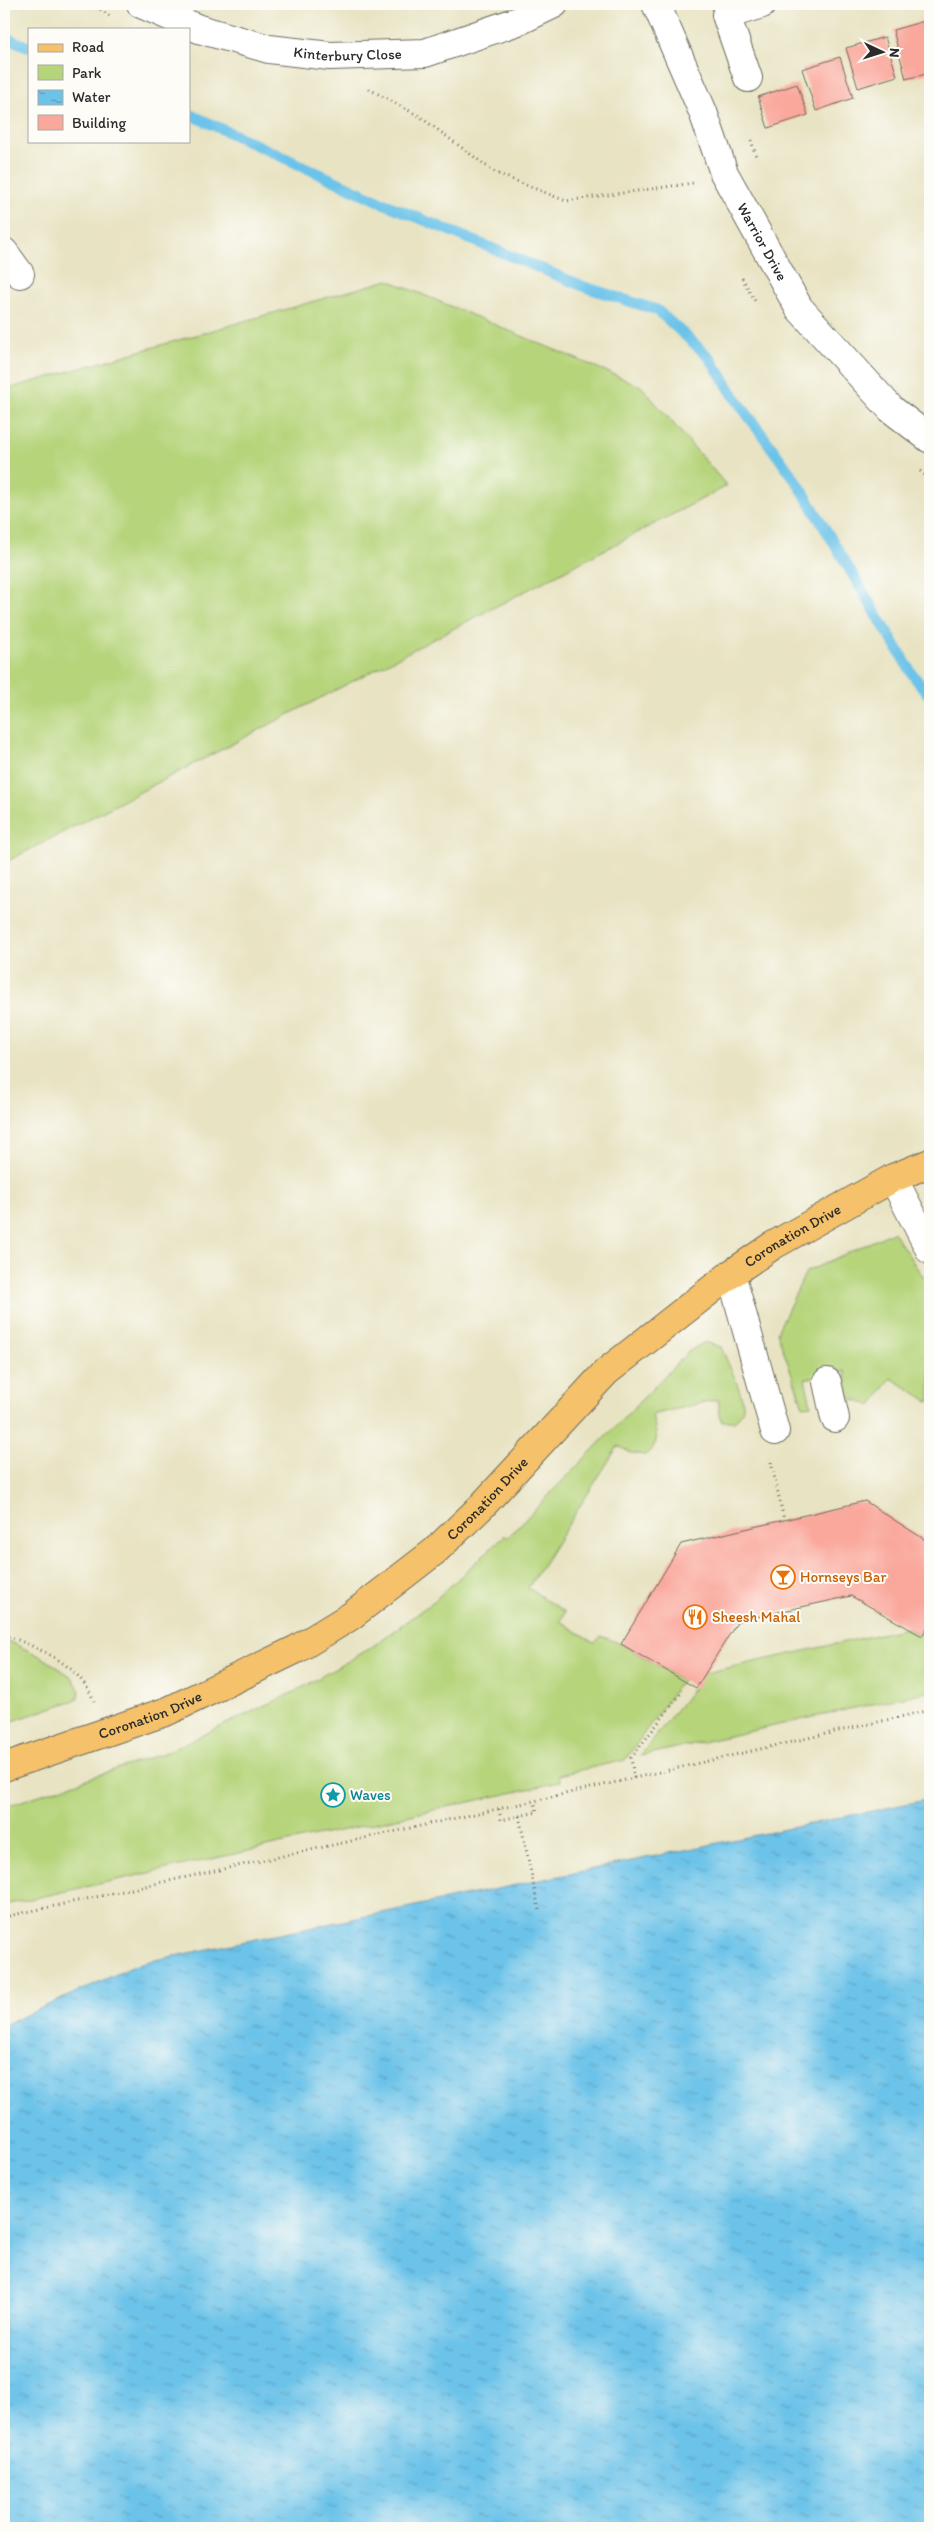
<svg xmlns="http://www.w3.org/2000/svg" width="934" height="2532" viewBox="0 0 934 2532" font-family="Itim,sans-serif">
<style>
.green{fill:#b6d47a;stroke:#708052}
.water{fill:url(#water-ripples);stroke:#4c778a}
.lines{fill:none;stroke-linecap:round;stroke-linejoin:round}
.stream{stroke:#6cc3e9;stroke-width:11}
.building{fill:#faa89c}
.minor-casing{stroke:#6d6b60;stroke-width:30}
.major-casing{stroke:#6d6b60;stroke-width:30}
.path{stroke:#6d6b60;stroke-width:3;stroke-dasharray:1 4;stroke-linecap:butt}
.minor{stroke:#fff;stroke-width:28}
.major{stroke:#f5c16b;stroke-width:28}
.labels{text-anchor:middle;stroke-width:4;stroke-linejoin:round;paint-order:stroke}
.street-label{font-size:15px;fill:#2b2b2b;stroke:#fdfcf7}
.food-label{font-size:15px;fill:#c56008;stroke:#fdfcf7;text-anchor:start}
.culture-label{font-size:15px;fill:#0d838f;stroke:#fdfcf7;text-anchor:start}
</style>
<defs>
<pattern id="water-ripples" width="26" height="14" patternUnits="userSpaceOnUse" patternTransform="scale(1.25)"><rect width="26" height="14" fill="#6cc3e9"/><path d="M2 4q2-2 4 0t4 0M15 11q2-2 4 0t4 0" fill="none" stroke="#599fbd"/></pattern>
</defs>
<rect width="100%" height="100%" fill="#fdfcf7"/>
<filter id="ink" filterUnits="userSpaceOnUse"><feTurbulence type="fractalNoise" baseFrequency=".02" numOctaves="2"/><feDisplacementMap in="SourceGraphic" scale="10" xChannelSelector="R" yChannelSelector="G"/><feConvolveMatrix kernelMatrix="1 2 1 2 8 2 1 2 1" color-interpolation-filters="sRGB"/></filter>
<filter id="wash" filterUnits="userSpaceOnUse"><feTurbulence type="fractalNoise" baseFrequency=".0096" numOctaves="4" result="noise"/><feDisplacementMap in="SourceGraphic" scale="20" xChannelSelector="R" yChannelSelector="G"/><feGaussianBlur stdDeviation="1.12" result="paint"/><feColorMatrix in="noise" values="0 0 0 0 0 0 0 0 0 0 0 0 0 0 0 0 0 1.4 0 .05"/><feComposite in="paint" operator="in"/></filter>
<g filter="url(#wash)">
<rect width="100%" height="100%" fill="#e8e3c2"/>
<path class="green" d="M388,280L641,386L727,486L4,863V390Z
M893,1232L930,1287V1402L891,1378L872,1406L850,1398L845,1371L805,1379L811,1405L803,1406L777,1332L806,1272Z
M705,1342L721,1347C726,1359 745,1397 743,1408C742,1414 738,1418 734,1421H721L718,1399L652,1415C656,1434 662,1442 645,1455L631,1453L618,1446L528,1588L565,1612L560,1621L595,1643L601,1636L621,1644L682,1680L625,1760L559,1775L560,1782L4,1905V1807L167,1752L298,1690L369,1649L434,1601L505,1535L507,1538L688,1352Z
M907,1628L921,1636L923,1634L930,1638V1691L640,1756L705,1673Z
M4,1639L42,1657L72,1677L80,1691L78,1699L4,1724Z"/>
<path class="water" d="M930,1799V2528H4V2025L141,1963Z"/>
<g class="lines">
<path class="stream" d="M4,37L29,47
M189,114L383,203L585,287L657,310L710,358L736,399L799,485L913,675L930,697"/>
</g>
<g id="blocks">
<path class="building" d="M928,20L930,73L906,79L893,30Z
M885,37L897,76L858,88L846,48Z
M840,57L853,98L816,111L802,69Z
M797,84L808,115L768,128L758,97Z
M865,1501L930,1543V1623L922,1636L851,1596L738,1621L696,1688L621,1644L681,1544Z"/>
</g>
</g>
<g filter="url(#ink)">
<use href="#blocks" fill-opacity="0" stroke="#6d6b60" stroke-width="1"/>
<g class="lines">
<g class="minor-casing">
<g id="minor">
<path id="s1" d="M141,4L199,29L269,49L330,56L425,53L521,20L554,4"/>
<path id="s2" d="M656,4L703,112L724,173L799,308L891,409L930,439"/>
<path d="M748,78L726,15L762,4"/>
<path d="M4,252L20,274"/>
<path d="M893,1178L930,1250"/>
<path d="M731,1274L775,1431"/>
<path d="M827,1382L835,1418"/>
</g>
</g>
<g class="major-casing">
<g id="major">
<path id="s3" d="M4,1767L168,1711L297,1649L351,1616L435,1551L481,1507L606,1372L731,1274L772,1246L893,1178L930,1163"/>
</g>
</g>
<path class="path" d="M92,4L110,16
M369,89L419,116L496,173L566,201L693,183
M751,140L756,156
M742,278L755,301
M920,471L930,479
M771,1462L784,1520
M927,1631L930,1633
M4,1634C39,1649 79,1663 94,1701
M634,1778L631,1758L682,1692
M499,1809L501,1820L537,1812L534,1801
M519,1816L539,1910
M4,1917L534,1801L930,1710"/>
<use href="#minor" class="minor"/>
<use href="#major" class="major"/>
</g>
</g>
<defs>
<g id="bar-ring" transform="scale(1.25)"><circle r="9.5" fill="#fdfcf7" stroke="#e8710a" stroke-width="1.5"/><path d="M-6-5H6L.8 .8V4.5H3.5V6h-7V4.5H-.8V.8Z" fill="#e8710a"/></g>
<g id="restaurant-ring" transform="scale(1.25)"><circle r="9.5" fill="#fdfcf7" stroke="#e8710a" stroke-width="1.5"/><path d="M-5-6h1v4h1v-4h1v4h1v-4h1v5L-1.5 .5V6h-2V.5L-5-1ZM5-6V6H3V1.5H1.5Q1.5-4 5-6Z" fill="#e8710a"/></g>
<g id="sight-ring" transform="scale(1.25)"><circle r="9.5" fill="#fdfcf7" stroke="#0f9aa8" stroke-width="1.5"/><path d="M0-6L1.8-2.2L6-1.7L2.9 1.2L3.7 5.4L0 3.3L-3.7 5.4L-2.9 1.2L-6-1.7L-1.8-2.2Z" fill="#0f9aa8"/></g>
</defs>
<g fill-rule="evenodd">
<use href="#bar-ring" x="783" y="1577"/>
<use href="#restaurant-ring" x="695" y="1617"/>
<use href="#sight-ring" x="333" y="1795"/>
</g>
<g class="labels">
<g class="street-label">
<text dy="5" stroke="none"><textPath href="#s1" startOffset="215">Kinterbury Close</textPath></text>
<text dy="5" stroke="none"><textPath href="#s2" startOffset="261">Warrior Drive</textPath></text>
<text dy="5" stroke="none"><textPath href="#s3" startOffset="965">Coronation Drive</textPath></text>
<text dy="5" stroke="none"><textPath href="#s3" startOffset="560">Coronation Drive</textPath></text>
<text dy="5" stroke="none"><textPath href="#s3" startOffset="155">Coronation Drive</textPath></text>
</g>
<g class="food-label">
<text x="800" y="1582">Hornseys Bar</text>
<text x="712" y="1622">Sheesh Mahal</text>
</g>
<g class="culture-label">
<text x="350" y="1800">Waves</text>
</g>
</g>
<rect width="934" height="2532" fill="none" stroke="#fdfcf7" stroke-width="20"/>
<rect x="28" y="28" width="162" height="115" fill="#fdfcf7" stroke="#a9a8a5"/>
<rect x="38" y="44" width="25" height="8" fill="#f5c16b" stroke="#a9a8a5"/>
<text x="72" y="52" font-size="15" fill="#2b2b2b">Road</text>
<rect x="38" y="65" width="25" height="15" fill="#b6d47a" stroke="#a9a8a5"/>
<text x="72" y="78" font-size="15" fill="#2b2b2b">Park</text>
<rect x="38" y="90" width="25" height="15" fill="url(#water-ripples)" stroke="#a9a8a5"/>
<text x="72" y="102" font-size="15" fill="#2b2b2b">Water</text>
<rect x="38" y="115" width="25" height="15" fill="#faa89c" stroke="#a9a8a5"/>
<text x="72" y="128" font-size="15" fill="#2b2b2b">Building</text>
<g transform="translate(882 52) rotate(94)" stroke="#fdfcf7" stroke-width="4" paint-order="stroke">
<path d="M0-4L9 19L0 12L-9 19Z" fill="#2b2b2b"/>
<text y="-8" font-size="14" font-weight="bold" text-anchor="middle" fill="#2b2b2b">N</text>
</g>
</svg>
